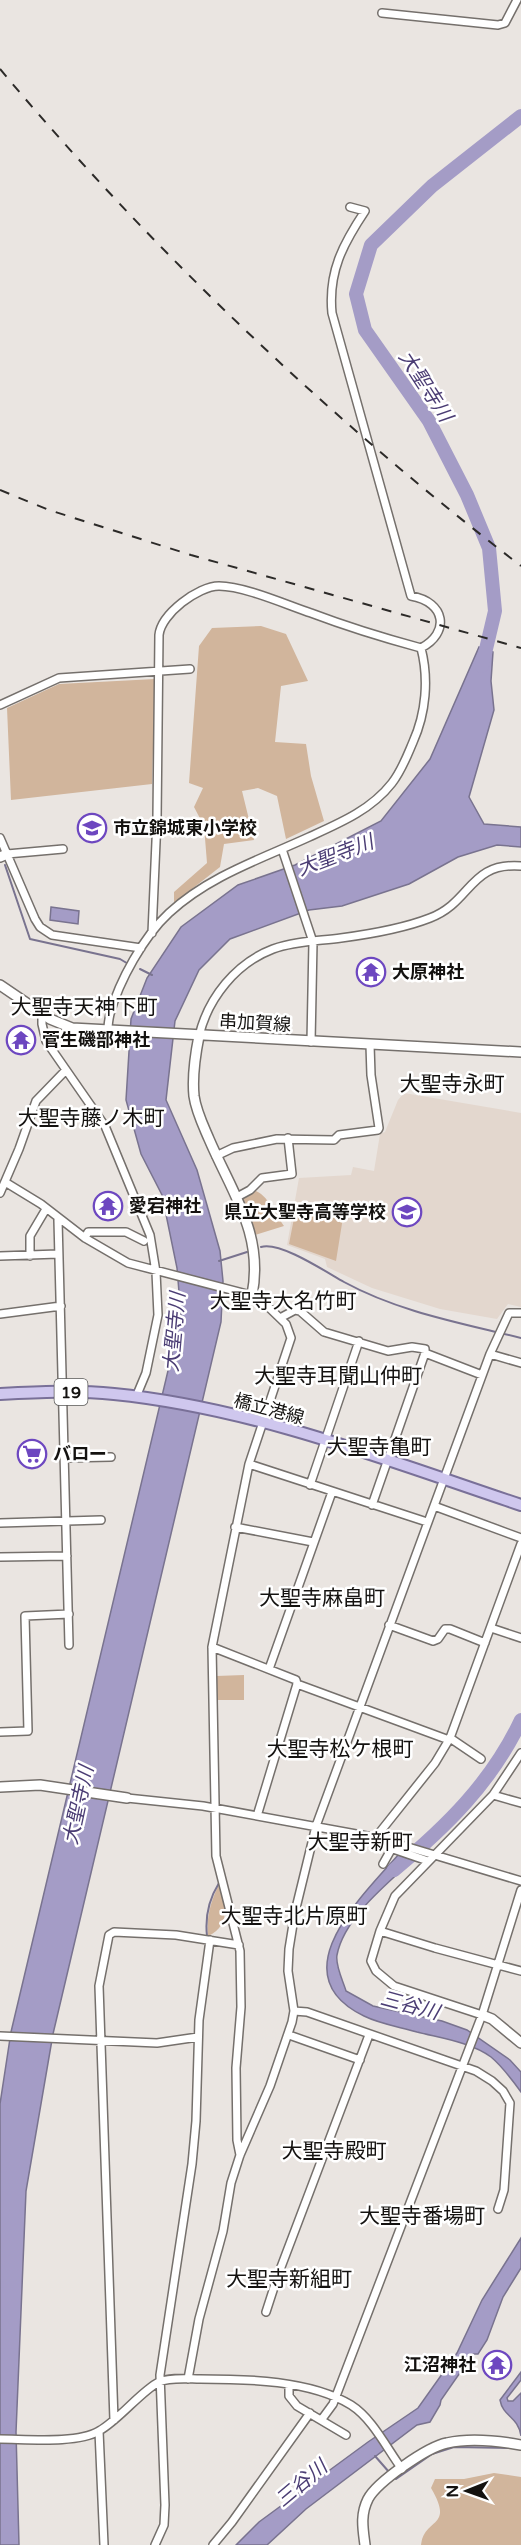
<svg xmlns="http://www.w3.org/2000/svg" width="521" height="2545" viewBox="0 0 521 2545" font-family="'Varela Round','Noto Sans JP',sans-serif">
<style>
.built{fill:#e3d7ce}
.green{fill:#d1b59c}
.water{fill:#a49cc6;stroke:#79738f;stroke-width:1.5}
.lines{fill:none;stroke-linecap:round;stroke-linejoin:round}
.stream{stroke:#79738f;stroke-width:2}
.river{stroke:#a49cc6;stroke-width:14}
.street-casing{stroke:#75706c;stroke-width:10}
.secondary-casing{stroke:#75706c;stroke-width:12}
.primary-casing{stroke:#797098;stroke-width:14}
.street{stroke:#fff;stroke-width:7}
.secondary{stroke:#fff;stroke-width:9}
.primary{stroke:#cfc7ee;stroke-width:10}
.rail{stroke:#2c2a28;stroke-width:2;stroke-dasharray:10 10;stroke-linecap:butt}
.labels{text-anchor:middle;stroke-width:5;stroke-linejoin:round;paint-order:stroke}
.shield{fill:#fff;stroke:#5a5958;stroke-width:1.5}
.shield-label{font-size:16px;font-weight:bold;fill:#141210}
.poi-label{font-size:18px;font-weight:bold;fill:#141210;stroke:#fff;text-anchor:start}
.street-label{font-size:18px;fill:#141210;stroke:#fff}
.water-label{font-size:20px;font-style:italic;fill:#4b3d74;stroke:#fff}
.quarter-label{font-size:21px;fill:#141210;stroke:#fff}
</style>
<rect width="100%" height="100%" fill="#eae5e1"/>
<path class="built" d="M404,1093L521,1113V1307L508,1304L497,1319L440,1309L372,1288L327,1267L325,1259L287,1245L299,1178L351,1175L353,1167L374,1171L380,1134L385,1132L398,1100Z"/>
<path class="green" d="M261,626L286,634L308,681L281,686L275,742L306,744L311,776L324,821L286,839L277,796L258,788L242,791L254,840L224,844L220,867L174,903V892L207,863L204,826L194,807L203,788L189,783L199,646L212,628Z
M155,679L152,784L11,800L7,708L59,684Z
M253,1190C267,1193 276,1215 284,1226L255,1235L242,1198Z
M297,1203L333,1216L334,1210L344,1211L336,1261L289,1244Z
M244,1675V1700H216V1676Z
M220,1883C226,1903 231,1926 208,1936C206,1918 211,1899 220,1883Z
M494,2473L521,2477V2545H421C424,2517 455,2529 431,2488L435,2479H464Z"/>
<path class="water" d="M479,647L493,652L491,681L494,710L469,797L484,824L521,827V847L497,845L458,857L409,884L342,906L309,910L230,939L199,970L175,1021L166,1100L197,1170L220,1251L223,1281L221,1322L53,2034L26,2191L16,2432L19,2545H0V2104L11,2032L181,1316L177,1268L162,1195L141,1154L126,1100L131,1019L147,978L181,927L238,885L295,865L381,821L430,759Z
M51,907L79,911L78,924L50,920Z
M399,1854L413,1860C387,1884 344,1918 337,1955C335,1965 343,1981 346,1991L373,2006L442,2021L467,2030L510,2060L521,2072V2092C513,2081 502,2066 491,2057C471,2042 440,2038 417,2032C400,2027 380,2024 364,2016C279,1975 361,1897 399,1854Z
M521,2238V2268L503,2297L487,2340L478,2354H473L441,2400L440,2405L430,2422L417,2425L306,2509L267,2545H236L259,2522L368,2442L418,2408L457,2353L482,2300Z
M521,2372V2380L507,2398L508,2401H513L521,2393V2436C518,2416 503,2417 500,2400Z"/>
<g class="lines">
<path class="stream" d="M5,865L30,939L120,959L130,965
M140,969L152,975
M261,1247C280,1241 326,1272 344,1282C399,1312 461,1323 521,1338
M219,1261L247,1252
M207,1936C205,1918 209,1899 219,1883
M375,2456L389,2472
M393,2476L396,2479L432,2454L454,2447L512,2448"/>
<path class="river" d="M482,666L495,611L489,548L467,495L429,421L365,330L356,294L371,245L432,186L521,116
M394,1870C446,1827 492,1782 521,1720"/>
<g class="street-casing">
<path id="street" d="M382,13L498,25L505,23L517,0
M0,705L59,678L190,669
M0,838L35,919L40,927L52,935L141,948
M282,849L313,942L311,1042
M7,854L63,849
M152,933L157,819L159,635C161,614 198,586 219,586C244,586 287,605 311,613C348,627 384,638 421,648C450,633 446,602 411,596L332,313C328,272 343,244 365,211L350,207
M42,1014V1024L46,1041L105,1126L150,1235L156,1272L158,1315L146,1373L136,1397
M199,1036C208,998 236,963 273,949C295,941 319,941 341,938C371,934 402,929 430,918C472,902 469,862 521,866
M107,1037C108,1029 108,1022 110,1014C119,981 144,936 169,913C209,876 261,859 309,837C340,823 371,810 392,783C402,770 407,756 413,742C426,713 429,679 421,648
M216,1156L233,1148L277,1139L334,1140L339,1135L378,1130L379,1128L371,1075L370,1045
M5,1182L41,1204L85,1238L128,1263L258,1297L286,1324L291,1338L249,1464L212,1647L216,1856L240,1951L241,2007L236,2068L237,2140L240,2155
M0,1193L19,1149L36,1101L66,1070
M237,1197L250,1190L262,1178L292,1174L288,1138
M58,1220L69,1645
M85,1238L88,1232H126L144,1241
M0,1256L58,1254
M30,1256V1236L46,1209
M0,1314L61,1306
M280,1318L295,1310L300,1311L324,1332L388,1351L412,1347L425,1349V1353L482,1375
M490,1354L521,1363
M64,1458L111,1457
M249,1464L427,1522
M310,1485L359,1341
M372,1505L425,1353
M434,1506L521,1538
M0,1523L101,1520
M235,1527L313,1542
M0,1557L67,1556
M389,1625L433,1641L438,1639L445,1629H450L485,1643
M491,1628L521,1638
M212,1647L296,1680L297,1684L449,1740
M269,1669L332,1492
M0,1732L28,1731L25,1616L69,1614
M450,1738L481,1759
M493,1795L521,1803
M127,1798L203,1806L378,1838L521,1881
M257,1816L297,1684
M378,1838L380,1832L435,1763L450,1738L521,1544
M393,1849L428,1861
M383,1864L392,1848
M380,1931L435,1948L521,1971
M294,2011L307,2012L476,2071L492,2081L503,2091L510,2103L504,2190L498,2209
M482,2015L394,1986L376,1971L371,1961L380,1931L395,1896L493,1795L521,1753
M289,2035L360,2060
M0,2036L157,2043L198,2037
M266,2312L278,2275L369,2035
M188,2379L199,2319L223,2231L231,2183L240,2155L270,2086L292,2022L294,2011L288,1971L289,1949L295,1912L316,1826L490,1354L509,1313H521
M289,2385V2396L297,2406L346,2435
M322,2419L333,2404L482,2015L521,1890
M114,2420L99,1986L109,1935L114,1932L176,1935L239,1945
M99,2431L104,2545
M0,2439C26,2439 77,2444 99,2431C119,2420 141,2391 159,2382C169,2377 189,2379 200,2379C247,2379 310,2380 351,2405C373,2419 387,2449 402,2469
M155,2545L164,2525L165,2505L160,2375L192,2164L196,2121L199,2020L210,1940
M213,2545L232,2522L310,2413"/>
</g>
<g class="secondary-casing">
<path id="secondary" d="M0,857L7,854
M0,985L50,1019L72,1028L521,1052
M199,1036C195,1056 192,1076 194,1096C196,1111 203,1125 209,1139C232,1193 264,1234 252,1295
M0,1787L40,1785L127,1798
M482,2015L492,2019L521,2043
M365,2545C363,2529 360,2515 368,2499C377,2482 427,2447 447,2443C469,2438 499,2441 521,2445"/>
</g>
<g class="primary-casing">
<path id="primary" d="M0,1394C38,1392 76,1390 114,1394C254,1408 389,1461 521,1505"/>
</g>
<use href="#street" class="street"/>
<use href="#secondary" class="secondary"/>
<use href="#primary" class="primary"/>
<path class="rail" d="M0,69C154,253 331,420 521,566
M0,490L49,510L191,555L521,648"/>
</g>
<defs>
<g id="school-ring" transform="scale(1.5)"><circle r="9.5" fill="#fff" stroke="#6d47c0" stroke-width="1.5"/><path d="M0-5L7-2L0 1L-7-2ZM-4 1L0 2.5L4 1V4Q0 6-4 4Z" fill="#6d47c0"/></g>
<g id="temple-ring" transform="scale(1.5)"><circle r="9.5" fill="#fff" stroke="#6d47c0" stroke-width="1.5"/><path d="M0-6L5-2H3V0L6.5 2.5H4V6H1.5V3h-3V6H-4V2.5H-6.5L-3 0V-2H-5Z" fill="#6d47c0"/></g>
<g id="supermarket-ring" transform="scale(1.5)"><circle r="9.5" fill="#fff" stroke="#6d47c0" stroke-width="1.5"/><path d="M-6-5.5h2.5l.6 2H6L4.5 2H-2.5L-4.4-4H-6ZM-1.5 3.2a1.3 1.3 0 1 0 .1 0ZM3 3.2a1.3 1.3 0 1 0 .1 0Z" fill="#6d47c0"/></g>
</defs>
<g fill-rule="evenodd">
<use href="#school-ring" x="92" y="828"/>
<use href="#temple-ring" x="371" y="972"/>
<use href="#temple-ring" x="21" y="1040"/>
<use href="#temple-ring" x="108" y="1206"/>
<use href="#school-ring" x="407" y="1212"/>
<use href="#supermarket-ring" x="32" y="1454"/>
<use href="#temple-ring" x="497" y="2365"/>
</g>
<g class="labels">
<rect class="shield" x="54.5" y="1379" width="33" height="26" rx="4.5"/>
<g class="shield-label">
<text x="71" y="1398">19</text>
</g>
<g class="poi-label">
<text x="113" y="834">市立錦城東小学校</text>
<text x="392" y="978">大原神社</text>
<text x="42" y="1046">菅生磯部神社</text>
<text x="129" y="1212">愛宕神社</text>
<text x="386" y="1218" text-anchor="end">県立大聖寺高等学校</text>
<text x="53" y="1460">バロー</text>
<text x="476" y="2371" text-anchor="end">江沼神社</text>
</g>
<g class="street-label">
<text transform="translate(255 1023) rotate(3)" y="6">串加賀線</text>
<text transform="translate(269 1409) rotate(15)" y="6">橋立港線</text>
</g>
<g class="water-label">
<text transform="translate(426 386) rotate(57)" y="7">大聖寺川</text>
<text transform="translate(335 855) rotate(-21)" y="7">大聖寺川</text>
<text transform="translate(174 1332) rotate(-85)" y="7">大聖寺川</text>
<text transform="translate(78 1805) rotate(-78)" y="7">大聖寺川</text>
<text transform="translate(410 2005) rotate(15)" y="7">三谷川</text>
<text transform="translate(301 2483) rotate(-40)" y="7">三谷川</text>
</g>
<g class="quarter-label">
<text x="84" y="1014">大聖寺天神下町</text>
<text x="452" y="1091">大聖寺永町</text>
<text x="91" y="1125">大聖寺藤ノ木町</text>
<text x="283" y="1308">大聖寺大名竹町</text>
<text x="338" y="1383">大聖寺耳聞山仲町</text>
<text x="379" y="1454">大聖寺亀町</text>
<text x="322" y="1605">大聖寺麻畠町</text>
<text x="340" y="1756">大聖寺松ケ根町</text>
<text x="360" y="1849">大聖寺新町</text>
<text x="294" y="1923">大聖寺北片原町</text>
<text x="334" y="2158">大聖寺殿町</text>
<text x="422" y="2223">大聖寺番場町</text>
<text x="289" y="2286">大聖寺新組町</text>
</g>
</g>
<g transform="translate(467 2491) rotate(269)" stroke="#ffffff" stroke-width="4.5" paint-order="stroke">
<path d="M0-4.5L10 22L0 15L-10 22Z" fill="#141210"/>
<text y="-9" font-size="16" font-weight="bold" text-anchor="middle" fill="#141210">N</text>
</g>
</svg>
